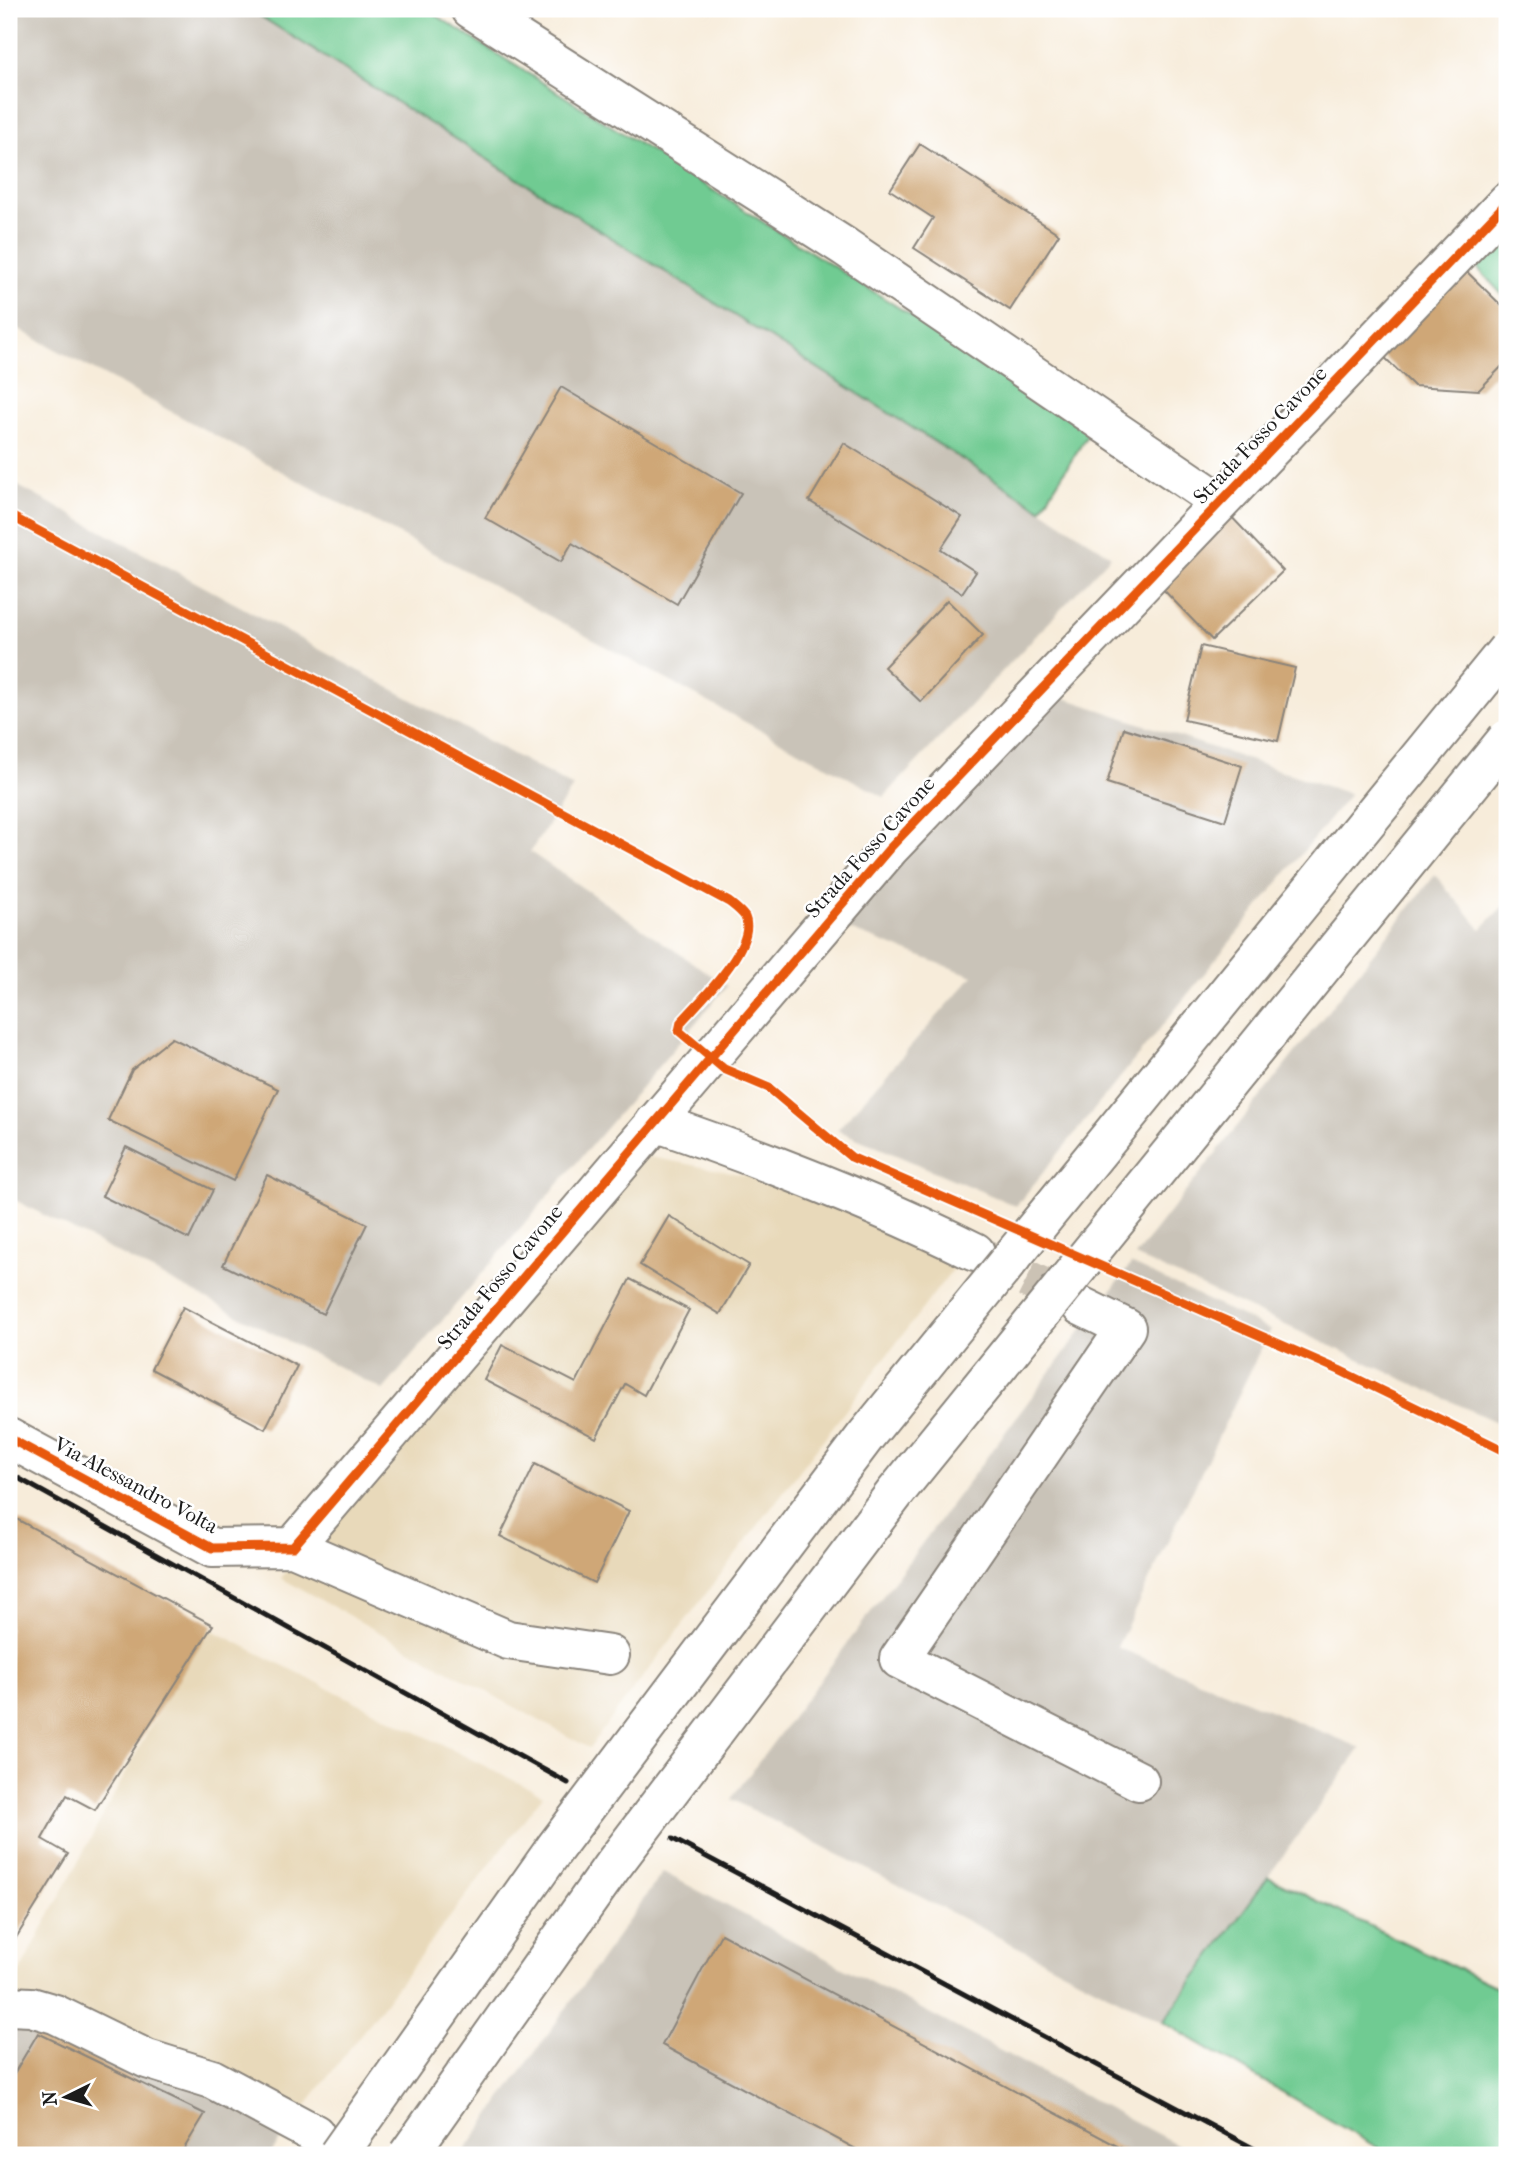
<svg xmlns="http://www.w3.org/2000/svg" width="1516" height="2164" viewBox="0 0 1516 2164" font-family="'IM FELL French Canon',serif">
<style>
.built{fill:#e8d9ba}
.industrial{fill:#c9c3b8}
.green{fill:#70cb92;stroke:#467457;stroke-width:2}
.building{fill:#cfa777}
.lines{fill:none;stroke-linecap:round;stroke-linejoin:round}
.minor-tunnel{stroke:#cbc2b4;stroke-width:38;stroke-dasharray:38 19;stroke-linecap:butt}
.minor-casing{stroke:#8a847b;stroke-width:42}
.minor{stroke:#fff;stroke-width:38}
.rail{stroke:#1c1c1c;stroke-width:5}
.highway-bridge-casing{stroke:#8a847b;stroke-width:42;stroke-linecap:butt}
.highway-bridge{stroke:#fff;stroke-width:38}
.cycleway-casing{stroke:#fff;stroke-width:13}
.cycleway{stroke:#e8590c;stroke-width:9}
.labels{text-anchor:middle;stroke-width:5;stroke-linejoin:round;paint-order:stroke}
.street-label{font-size:21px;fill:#1c1c1c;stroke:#fff}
</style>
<rect width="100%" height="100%" fill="#fff"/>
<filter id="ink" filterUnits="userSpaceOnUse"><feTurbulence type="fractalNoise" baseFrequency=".0143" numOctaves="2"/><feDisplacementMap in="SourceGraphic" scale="14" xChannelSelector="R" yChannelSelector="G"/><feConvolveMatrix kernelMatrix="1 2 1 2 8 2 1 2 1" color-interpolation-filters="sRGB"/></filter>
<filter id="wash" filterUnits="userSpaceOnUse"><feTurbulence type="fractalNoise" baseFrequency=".00686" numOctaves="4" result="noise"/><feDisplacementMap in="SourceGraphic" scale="28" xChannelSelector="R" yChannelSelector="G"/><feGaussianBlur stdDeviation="1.57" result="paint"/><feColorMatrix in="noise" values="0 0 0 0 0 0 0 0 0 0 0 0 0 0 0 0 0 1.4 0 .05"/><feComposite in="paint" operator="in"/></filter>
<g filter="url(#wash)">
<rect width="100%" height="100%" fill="#f7ecda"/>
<path class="built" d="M645,1156L781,1182L961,1258L589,1748L281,1578Z
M204,1626L543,1795L286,2132L9,1992Z"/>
<path class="industrial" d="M9,9H249L1041,509L1111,556L884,797L9,324Z
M9,481L573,787L530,852L727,986L383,1390L9,1197Z
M1053,694L1350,794L1016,1206L837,1130L973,976L844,928Z
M1435,875L1481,929L1507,902V1427L1135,1256Z
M1131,1264L1270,1330L1117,1647L1361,1748L1163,2022L731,1799Z
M663,1872L1197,2155H462Z
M9,1998L286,2132L270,2155H9Z"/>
<path class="green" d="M249,9H426L1091,429L1041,509Z
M1507,228V300L1472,262Z
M1268,1877L1507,1992V2155H1390L1163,2022Z"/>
<g id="blocks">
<path class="building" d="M920,144L1059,234L1010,310L914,248L933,218L890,190Z
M1461,266L1507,311V361L1479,390L1414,386L1379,352Z
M561,387L741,493L677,604L572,543L561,562L485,518Z
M844,443L962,517L941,549L976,572L962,593L809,501Z
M1226,511L1283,571L1212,640L1154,580Z
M947,600L983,635L921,702L884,667Z
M1201,646L1295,668L1278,741L1184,720Z
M1124,728L1242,766L1225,821L1107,783Z
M172,1038L278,1089L233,1181L108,1120L132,1070Z
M126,1147L213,1190L189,1239L102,1196Z
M267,1175L367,1224L323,1314L223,1265Z
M669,1216L749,1265L720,1314L640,1265Z
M630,1279L689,1310L644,1395L625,1384L596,1438L484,1380L502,1345L576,1383Z
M183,1307L297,1366L265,1429L151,1369Z
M535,1464L629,1511L594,1583L500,1536Z
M9,1515L213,1625L95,1810L67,1795L42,1839L68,1854L9,1949Z
M721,1934L1134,2155H867L662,2045Z
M38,2033L205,2114L180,2155H9V2082Z"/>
</g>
</g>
<g filter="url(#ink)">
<use href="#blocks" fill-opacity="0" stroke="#8a847b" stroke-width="2"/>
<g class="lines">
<path class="minor-tunnel" d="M976,1253L1081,1306"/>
<g class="minor-casing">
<path id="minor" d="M471,9L845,247L1220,502
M655,1122C763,1159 872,1201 975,1252
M1081,1306L1126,1328L899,1659L1139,1781
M9,1438L212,1548L293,1547L508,1640L610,1655
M293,1547L889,849L1507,202
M9,2006L31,2007L55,2014L147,2059L212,2079L315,2134"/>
</g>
<use href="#minor" class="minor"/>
<path class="rail" d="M9,1473L568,1783
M673,1839L1266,2155"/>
<g class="highway-bridge-casing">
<path id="highway-bridge" d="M338,2155L555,1848L865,1437L1507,650
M408,2155L611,1868L895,1493L1507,739"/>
</g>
<use href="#highway-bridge" class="highway-bridge"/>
<g class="cycleway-casing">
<path id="cycleway" d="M9,515L729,902C734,906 741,911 745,917C758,945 699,1002 681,1022L679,1031L724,1069L769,1088L851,1157L1339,1370L1507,1452
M9,1438L212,1548L293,1547L889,849L1507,202"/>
</g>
<use href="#cycleway" class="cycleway"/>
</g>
</g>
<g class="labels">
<g class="street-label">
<text transform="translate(1260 435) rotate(-46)" y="7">Strada Fosso Cavone</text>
<text transform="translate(870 847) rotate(-48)" y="7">Strada Fosso Cavone</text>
<text transform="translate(500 1277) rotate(-50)" y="7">Strada Fosso Cavone</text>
<text transform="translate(136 1485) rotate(28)" y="7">Via Alessandro Volta</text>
</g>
</g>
<rect width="1516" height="2164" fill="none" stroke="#fff" stroke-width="35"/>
<g transform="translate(66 2097) rotate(265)" stroke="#ffffff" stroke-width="5" paint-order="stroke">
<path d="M0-5L12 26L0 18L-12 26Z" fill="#1c1c1c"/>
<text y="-10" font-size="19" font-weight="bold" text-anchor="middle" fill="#1c1c1c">N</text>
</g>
</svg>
